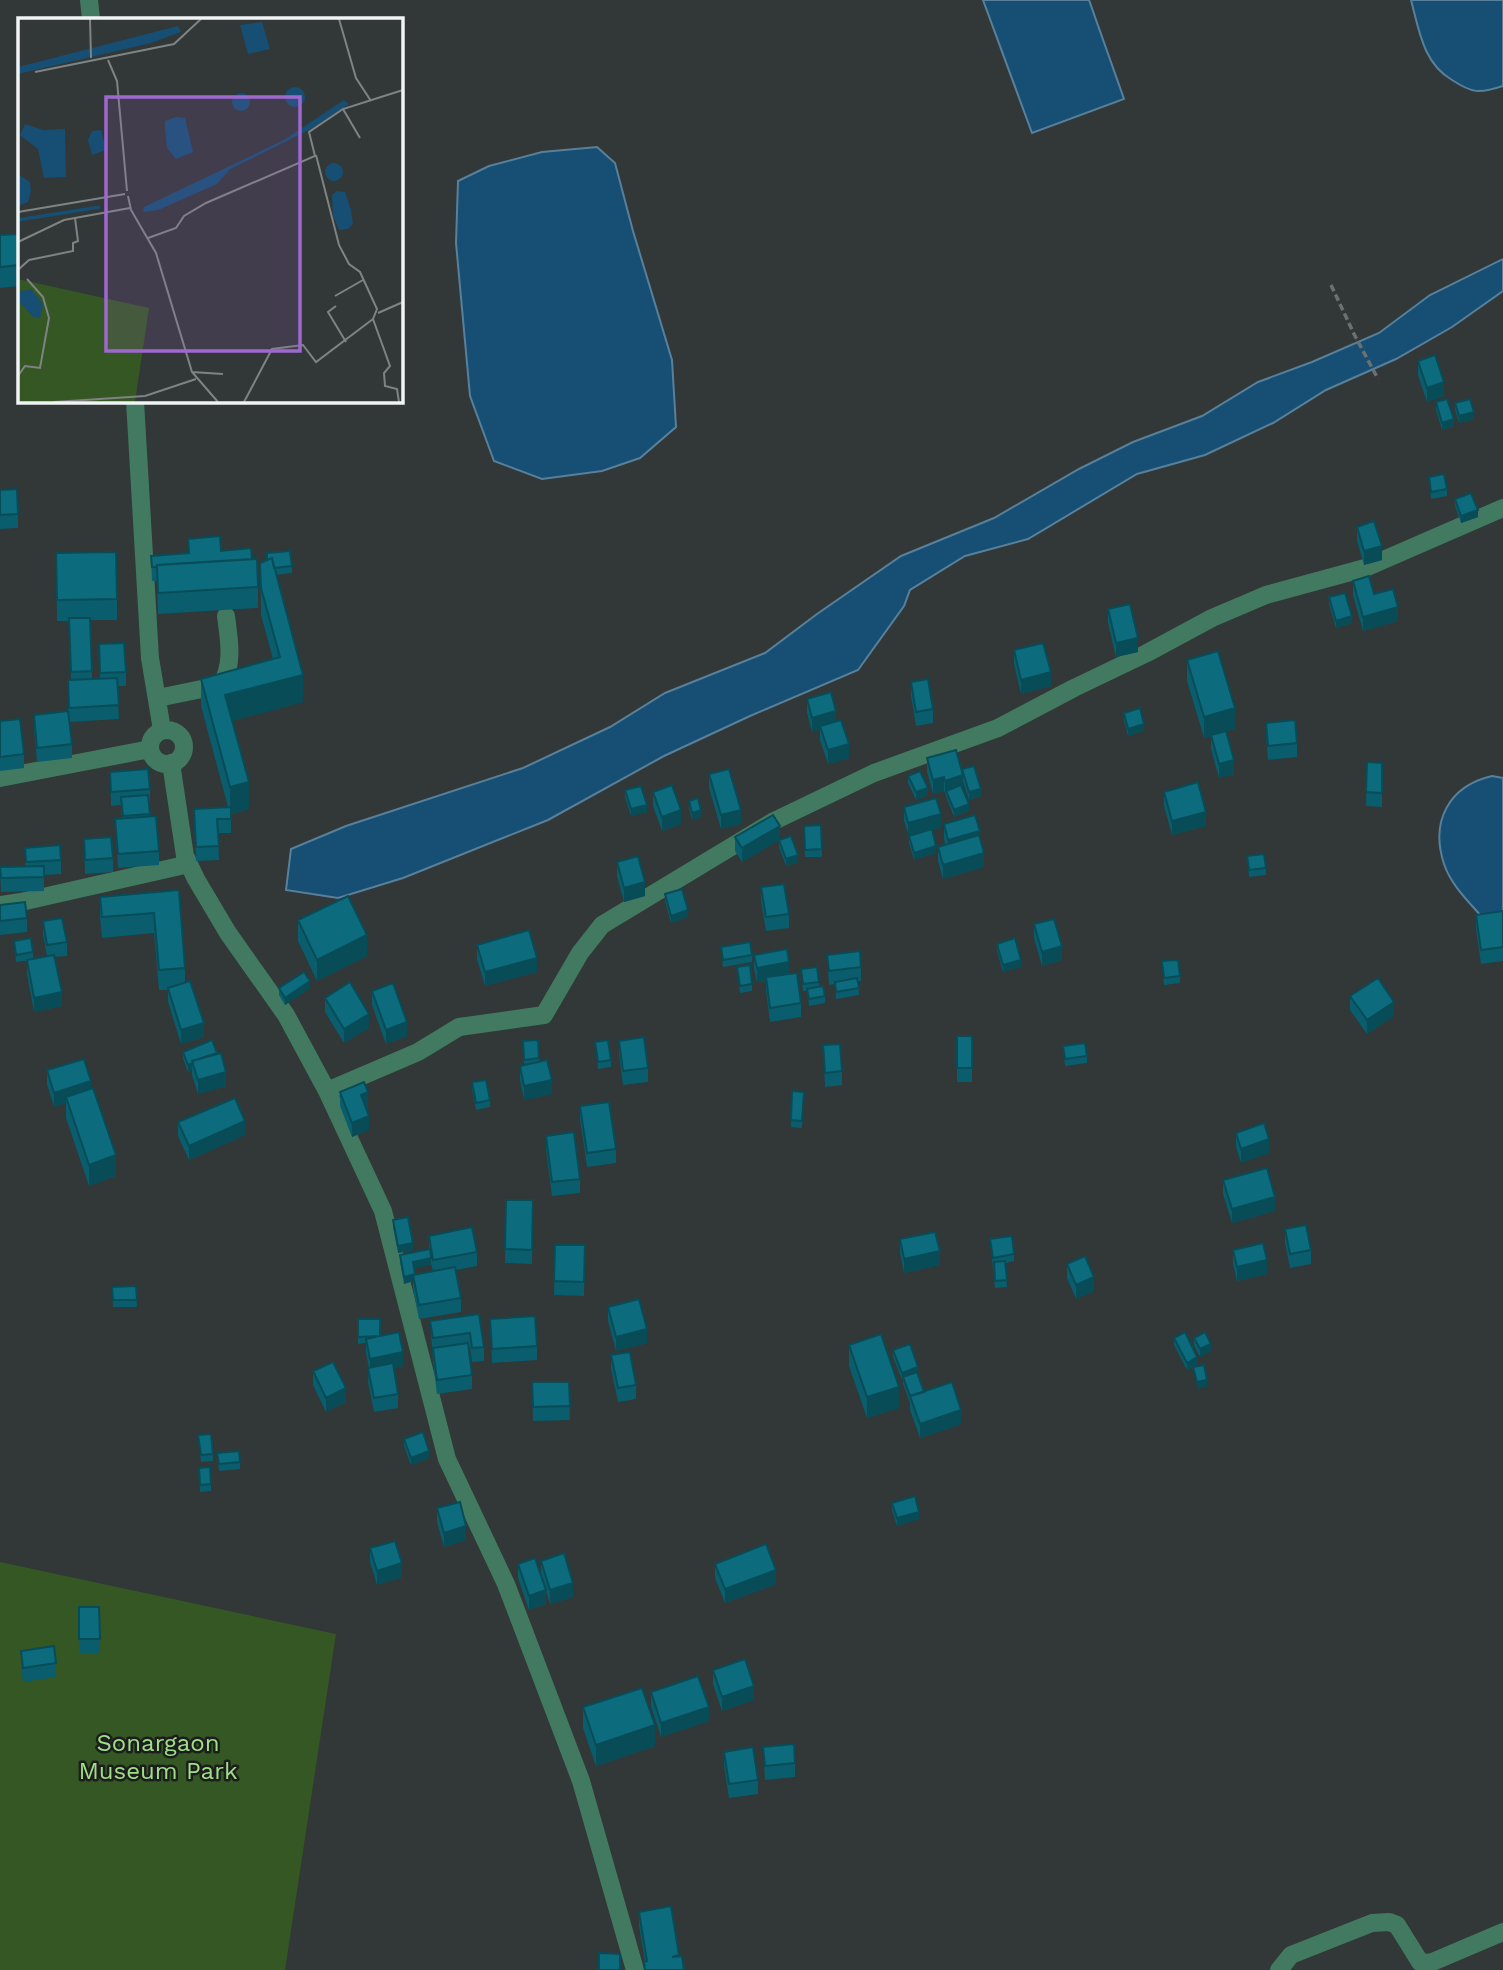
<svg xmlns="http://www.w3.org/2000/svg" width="1503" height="1970" viewBox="0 0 1503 1970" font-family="'Work Sans',sans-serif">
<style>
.green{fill:#355724}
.water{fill:#164f73;stroke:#58809a;stroke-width:2}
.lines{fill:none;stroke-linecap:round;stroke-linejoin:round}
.path{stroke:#6c7070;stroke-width:3.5;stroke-dasharray:7 3.5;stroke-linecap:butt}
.minor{stroke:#417a60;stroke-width:18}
.wall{fill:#0a5d6c;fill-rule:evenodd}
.shaded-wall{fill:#084c58}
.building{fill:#0c6c7d;stroke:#084c58;stroke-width:2}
.labels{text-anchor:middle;stroke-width:5;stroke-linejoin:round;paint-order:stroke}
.park-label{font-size:24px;fill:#a0de85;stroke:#1c1e1e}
.inset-river{fill:none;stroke:#164f73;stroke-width:3.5}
.inset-road{fill:none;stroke:#7e8383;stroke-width:2}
.view{fill:#9e68cf;fill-opacity:0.15;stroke:#9e68cf;stroke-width:3.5}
.inset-edge{fill:none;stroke:#f1f4f4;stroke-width:3.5}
</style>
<rect width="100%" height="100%" fill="#323737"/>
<path class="green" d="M0,1562L336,1634L285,1970H0Z"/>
<path class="water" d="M983,0H1089L1124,99L1032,133Z
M1411,0H1503V86C1479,94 1472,93 1452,80C1423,63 1419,30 1411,0Z
M597,147L615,163L633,231L672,360L676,427L640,458L602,471L542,479L494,461L470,396L456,243L458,181L489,166L542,152Z
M1503,259V291L1452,327L1396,359L1326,390L1273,423L1205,455L1137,474L1028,539L965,556L910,590L904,606L858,670L750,716L664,756L548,820L403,878L338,898L286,890L291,849L346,826L523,768L610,727L665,693L765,653L817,614L901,556L994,518L1079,469L1133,442L1202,416L1258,382L1312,362L1379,333L1430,295Z
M1492,776L1503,778V916L1482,917C1468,901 1451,885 1444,864C1430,821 1449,786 1492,776Z"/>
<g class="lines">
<path class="path" d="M1331,285L1354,334L1378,379"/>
<path class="minor" d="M89,0L91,19
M135,401L150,658L162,730
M158,698L221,685C234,664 229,640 226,616
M150 747a17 17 0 1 1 34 0a17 17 0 1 1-34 0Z
M171,763L185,856L196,879L228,933L286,1015L327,1091L383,1211L447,1459L506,1584L581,1781L635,1970
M0,778L150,749
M0,905L21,902L189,864
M327,1091L418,1052L459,1027L544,1015L580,953L602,925L774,821L874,773L998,728L1074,688L1147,653L1212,618L1266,595L1365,568L1503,508
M1279,1970L1291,1955L1372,1923L1389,1922L1397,1925L1420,1962L1430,1963L1503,1932"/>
</g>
<path class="wall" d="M19,234V286L0,288V235Z
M1418,361L1444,396L1427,402L1418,375Z
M1436,402L1454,426L1442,430L1436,410Z
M1455,403L1474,419L1459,423L1455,410Z
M1429,477L1447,489V496L1431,499Z
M0,490L18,514V528L0,529Z
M1455,499L1478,517L1461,523L1455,506Z
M1357,527L1382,560L1364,565L1357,541Z
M188,539L221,551L258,587V608L158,614L157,581H152L151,556L188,553Z
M56,553L117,599V620H90L92,679H100L99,644L126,672V686H117L119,719L69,722L72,744V758L37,762L34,729V715L68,713V680H71L69,621H57Z
M260,563L292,566V573L276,575L303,702L232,721L249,809L231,814V833H218L219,860L196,861L194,809L228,807L201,706V679L273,659L261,615Z
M1353,581L1374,594L1398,621L1363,631L1353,595Z
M1329,597L1352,623L1336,628L1329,604Z
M1108,609L1138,652L1116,657L1108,623Z
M1014,650L1051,686L1021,694L1014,664Z
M1187,660L1235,729L1226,731L1234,774L1219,778L1211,749V736L1204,738L1187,681Z
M911,682L933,709V723L916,726L911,696Z
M807,699L849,758L828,764L820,740V729L812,732L807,713Z
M1124,713L1144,731L1128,736L1124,720Z
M0,721L24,754V768L0,771Z
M1266,723L1297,743V757L1268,760L1266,737Z
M927,758L962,770L981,796L969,800L963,782V789L969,811L954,817L944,791L933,794L927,772Z
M1367,762L1382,763V807L1366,806Z
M110,772L150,789V803H149L150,817L159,851V865L118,868L115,819H122L121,805L111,806Z
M709,774L741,824L721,829L709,788Z
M908,776L928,795L916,800L908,783Z
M625,790L647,812L631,816L625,797Z
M653,792L681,824L662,831L653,806Z
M1164,792L1206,826L1172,835L1164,806Z
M689,801L701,817L692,820L689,808Z
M904,807L941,828L932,830L936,853L914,860L909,843V837L904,821Z
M944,824L980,838L984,867L943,879L938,861V847L945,845L944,838Z
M821,825L822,857H805L804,826Z
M735,837L780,840L798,862L786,866L779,847V840L742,862L735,851Z
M84,839L113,858V872L85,874Z
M25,848L61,860V874L44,875V891L1,892L0,867L25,866Z
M1247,856L1266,868V875L1249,877Z
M617,862L645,896L624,902L617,876Z
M761,887L789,914V928L766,931L761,901Z
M179,890L185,968V983L204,1037L181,1044L168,1002V990H159L154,933L102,938L100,917V897Z
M665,894L688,917L671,923L665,901Z
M0,905L27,918V932L0,935Z
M1503,911V961L1481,964L1476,929V915Z
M298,920L367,956L317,981L298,941Z
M43,921L67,942V956L54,957L62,1006L34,1012L27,974V960H31L16,962L14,941L33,952V959L47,956L43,935Z
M1034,924L1062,960L1042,966L1034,938Z
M997,944L1021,967L1003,972L997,951Z
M477,945L537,972L485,986L477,959Z
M721,947L752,955V962L723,967Z
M754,955L789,974L801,1003V1017L770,1022L766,991V981L757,982L754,969Z
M827,955L861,967V981H858L859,995L836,999L835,984L829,985Z
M1162,961L1180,976V983L1164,985Z
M737,967L752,984V991L740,993Z
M801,969L819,982V986L825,996V1003L809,1006L807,991H803Z
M279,988H310L285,1005L279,995Z
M372,991L407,1036L386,1044L372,1005Z
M1350,996L1394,1016L1367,1034L1350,1010Z
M325,998L369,1028L344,1043L325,1012Z
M957,1036H972V1082H957Z
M538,1040L539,1062L552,1094L524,1100L520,1080V1066L524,1065L523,1041Z
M619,1041L648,1068V1082L623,1085L619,1055Z
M595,1042L611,1060V1067L598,1069Z
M823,1045L842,1071V1085L825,1087Z
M1063,1046L1087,1056V1063L1065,1066Z
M183,1052L217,1054L226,1086L198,1094L192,1075V1070L188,1072L183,1059Z
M47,1070L91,1089L116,1176L89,1186L66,1118V1103L54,1107L47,1084Z
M472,1082L490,1100V1107L476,1110L472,1089Z
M792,1091L804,1092L802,1128L791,1127Z
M340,1092L368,1106L366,1107L369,1130L352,1137L340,1106Z
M580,1106L616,1149V1163L587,1167L580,1120Z
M178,1122L245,1135L189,1160L178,1136Z
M1236,1133L1269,1153L1241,1163L1236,1147Z
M546,1136L580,1179V1193L552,1196L546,1150Z
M1223,1180L1275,1211L1232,1223L1223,1194Z
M506,1200H533L532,1264L505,1263Z
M393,1220L413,1250L398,1253L393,1227Z
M1285,1229L1311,1250V1264L1290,1268L1285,1243Z
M429,1236L477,1252V1266L456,1270L461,1298V1312L419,1319L413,1289V1281L404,1284L400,1262V1255L429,1249ZM431,1264L433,1271L415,1274L414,1268Z
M900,1239L940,1265L904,1273L900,1253Z
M990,1239L1014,1254V1261L1006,1263L1007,1287L995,1288Z
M555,1245H585L584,1296L554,1295Z
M1233,1250L1267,1274L1237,1281L1233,1264Z
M1067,1264L1094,1291L1076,1299L1067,1278Z
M136,1286L137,1307H113L112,1287Z
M608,1307L647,1343L616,1351L608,1321Z
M479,1314L484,1347V1361L472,1362L470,1347H468L472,1375V1389L437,1394L433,1362L430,1321Z
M358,1319L380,1336L403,1366L394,1368L398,1394V1408L374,1412L368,1382L369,1368L366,1353V1343L358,1344Z
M490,1319L537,1346V1360L492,1363Z
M1174,1338L1197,1364L1187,1370L1174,1345Z
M1194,1338L1211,1351L1200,1357L1194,1345Z
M849,1345L899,1408L867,1418L849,1366Z
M893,1350L918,1374L924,1392L961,1424L920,1438L910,1410V1403L903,1384V1380H902L893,1357Z
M611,1355L636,1385V1399L618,1402L611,1369Z
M313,1371L346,1402L326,1412L313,1385Z
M532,1382H569L570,1420L533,1421Z
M198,1435L213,1454V1461L201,1462Z
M404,1439L429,1458L411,1465L404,1446Z
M217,1453L240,1462V1469L219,1471Z
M199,1468L211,1484V1491L200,1492Z
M892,1503L919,1519L897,1526L892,1510Z
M437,1508L466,1540L444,1547L437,1522Z
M370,1548L402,1577L377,1585L370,1562Z
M541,1561L573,1597L550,1604L546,1591V1604L529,1610L518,1578V1564L541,1575Z
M715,1564L776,1584L725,1603L715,1578Z
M79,1607H99L100,1653H79Z
M21,1651L56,1663V1677L23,1682L21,1665Z
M713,1670L754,1700L722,1711L713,1684Z
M651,1692L709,1721L661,1737L651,1706Z
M583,1707L655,1746L596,1766L583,1728Z
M763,1747L795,1763V1777L765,1780Z
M724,1752L758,1780V1794L729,1798L724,1766Z
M639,1912L679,1956L684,1970H644L645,1962L639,1926Z"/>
<path class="shaded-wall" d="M1444,382V396L1427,402V388Z
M1474,412V419L1459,423V416Z
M1454,419V426L1442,430V423Z
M1478,510V517L1461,523V516Z
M1382,546V560L1364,565V551Z
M1398,607V621L1363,631V617Z
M1352,616V623L1336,628V621Z
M1138,638V652L1116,657V643Z
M1051,672V686L1021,694V680Z
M303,675V702L225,723V695Z
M1235,708V729L1204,738V717Z
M836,711V725L820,726V729L812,732V718Z
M1144,724V731L1128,736V729Z
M849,744V758L828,764V750Z
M1234,760V774L1219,778V764Z
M963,775V789L946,791L945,795V781Z
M944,777V791L933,794V780Z
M249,782V809L230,814V787Z
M928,788V795L916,800V792Z
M981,789V796L969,800V792Z
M969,804V811L954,817V810Z
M647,805V812L631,816V809Z
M681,810V824L662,831V817Z
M701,810V817L692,820V813Z
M741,810V824L721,829V815Z
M1206,812V826L1172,835V821Z
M941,814V828L908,837V823Z
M780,826V840L742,862V848Z
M980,831V845L948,854V840Z
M936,846V853L914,860V853Z
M984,853V867L943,879V865Z
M798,855V862L786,866V859Z
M645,882V896L624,902V888Z
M688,910V917L671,923V916Z
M367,935V956L317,981V960Z
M1062,946V960L1042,966V952Z
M537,958V972L485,986V972Z
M1021,960V967L1003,972V965Z
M789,962V976L757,982V968Z
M310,981V988L285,1005V998Z
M62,992V1006L34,1012V998Z
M1394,1002V1016L1367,1034V1020Z
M369,1014V1028L344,1043V1029Z
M407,1022V1036L386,1044V1030Z
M204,1023V1037L181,1044V1030Z
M192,1063V1070L188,1072V1065Z
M226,1072V1086L198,1094V1080Z
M552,1080V1094L524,1100V1086Z
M91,1081V1095L66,1097V1103L54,1107V1093Z
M368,1092V1106L361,1109V1095Z
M369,1116V1130L352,1137V1123Z
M245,1121V1135L189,1160V1146Z
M1269,1139V1153L1241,1163V1149Z
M116,1155V1176L89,1186V1165Z
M1275,1197V1211L1232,1223V1209Z
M413,1243V1250L398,1253V1246Z
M940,1251V1265L904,1273V1259Z
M431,1258V1265L413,1269V1262Z
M1267,1260V1274L1237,1281V1267Z
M415,1274L413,1275V1281L404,1284V1277Z
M1094,1277V1291L1076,1299V1285Z
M647,1329V1343L616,1351V1337Z
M1211,1344V1351L1200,1357V1349Z
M403,1352V1366L370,1373V1359Z
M1197,1357V1364L1187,1370V1363Z
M918,1367V1374L904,1379L903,1377V1380H902V1373Z
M1207,1380V1387L1197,1389V1382Z
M899,1387V1408L867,1418V1397Z
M346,1388V1402L326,1412V1398Z
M961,1410V1424L920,1438V1424Z
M429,1451V1458L411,1465V1458Z
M919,1512V1519L897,1526V1518Z
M466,1526V1540L444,1547V1533Z
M402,1563V1577L377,1585V1571Z
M776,1570V1584L725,1603V1589Z
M573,1583V1597L550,1604V1590Z
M546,1590V1604L529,1610V1596Z
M754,1686V1700L722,1711V1697Z
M709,1707V1721L661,1737V1723Z
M655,1725V1746L596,1766V1745Z"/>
<path class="building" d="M19,234V265L0,267V235Z
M1435,355L1444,382L1427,388L1418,361Z
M1447,399L1454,419L1442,423L1436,402Z
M1470,399L1474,412L1459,416L1455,403Z
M1444,474L1447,489L1431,492L1429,477Z
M17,489L18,514L0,515V490Z
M1471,493L1478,510L1461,516L1455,499Z
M1374,521L1382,546L1364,551L1357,527Z
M220,536L221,551L251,548L252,559L157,565V567H152L151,556L189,553L188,539Z
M290,551L292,566L274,568L272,558L267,560V553Z
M116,552L117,599L57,600L56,553Z
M272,558L303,675L225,695L249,782L230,787L201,679L280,657L261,588L260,563Z
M257,559L258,587L158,593L157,565Z
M1369,576L1374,594L1393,589L1398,607L1363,617L1353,581Z
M1345,593L1352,616L1336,621L1329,597Z
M1130,604L1138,638L1116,643L1108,609Z
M69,618H90L92,671L71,672Z
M124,643L126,672L100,673L99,644Z
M1043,643L1051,672L1021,680L1014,650Z
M1218,651L1235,708L1204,717L1187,660Z
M117,678L119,705L69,708L68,680Z
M928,679L933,709L916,712L911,682Z
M831,692L836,711L812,718L807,699Z
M1140,708L1144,724L1128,729L1124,713Z
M68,711L72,744L37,748L34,715Z
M20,719L24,754L0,757V721Z
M841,720L849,744L828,750L820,726Z
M1295,720L1297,743L1268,746L1266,723Z
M1226,731L1234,760L1219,764L1211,735Z
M956,750L963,775L945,781L944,777L933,780L927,758Z
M1367,762L1382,763V793L1366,792Z
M974,766L981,789L969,792L962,769Z
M148,769L150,789L111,792L110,772Z
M729,769L741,810L721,815L709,774Z
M920,771L928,788L916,792L908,776Z
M1198,782L1206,812L1172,821L1164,792Z
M672,785L681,810L662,817L653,792Z
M961,785L969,804L954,810L946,791Z
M641,786L647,805L631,809L625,790Z
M148,795L150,814L123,816L121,797Z
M698,798L701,810L692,813L689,801Z
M936,798L941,814L908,823L904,807Z
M231,807V819H217L219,846L196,847L194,809Z
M773,815L780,826L742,848L735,837Z
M975,815L980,831L948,840L944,824Z
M156,816L159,851L118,854L115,819Z
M821,825L822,849L805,850L804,826Z
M932,829L936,846L914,853L909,836Z
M979,835L984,853L943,865L938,847Z
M791,836L798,855L786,859L779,840Z
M111,837L113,858L85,860L84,839Z
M60,845L61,860L26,862L25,848Z
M1264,854L1266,868L1249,870L1247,856Z
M638,856L645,882L624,888L617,862Z
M44,866V877L1,878L0,867Z
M784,884L789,914L766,917L761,887Z
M682,889L688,910L671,916L665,894Z
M179,890L185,968L159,970L154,913L102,917L100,897Z
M348,896L367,935L317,960L298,920Z
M25,902L27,918L0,921V905Z
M1503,911V947L1481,950L1476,915Z
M62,918L67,942L47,945L43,921Z
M1054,919L1062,946L1042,952L1034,924Z
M529,930L537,958L485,972L477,945Z
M31,938L33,952L16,955L14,941Z
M1015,938L1021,960L1003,965L997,944Z
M750,942L752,955L723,960L721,947Z
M787,949L789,962L757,968L754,955Z
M860,951L861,967L829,971L827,955Z
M54,955L62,992L34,998L27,960Z
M1178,960L1180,976L1164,978L1162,961Z
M750,965L752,984L740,986L737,967Z
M817,967L819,982L803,984L801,969Z
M304,972L310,981L285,998L279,988Z
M797,973L801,1003L770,1008L766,977Z
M857,978L859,988L836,992L835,982Z
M1378,978L1394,1002L1367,1020L1350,996Z
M190,981L204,1023L181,1030L168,988Z
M350,982L369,1014L344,1029L325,998Z
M393,983L407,1022L386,1030L372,991Z
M823,986L825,996L809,999L807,989Z
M957,1036H972V1068H957Z
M644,1037L648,1068L623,1071L619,1041Z
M212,1040L217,1053L192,1061L193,1063L188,1065L183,1052Z
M538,1040L539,1058L524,1060L523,1041Z
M608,1040L611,1060L598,1062L595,1042Z
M1085,1043L1087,1056L1065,1059L1063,1046Z
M840,1044L842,1071L825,1073L823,1045Z
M221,1053L226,1072L198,1080L192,1061Z
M84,1059L91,1081L54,1093L47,1070Z
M547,1060L552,1080L524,1086L520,1066Z
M486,1080L490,1100L476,1103L472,1082Z
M364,1082L368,1092L361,1095L369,1116L352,1123L340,1092Z
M93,1088L116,1155L89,1165L66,1097Z
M792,1091L804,1092L802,1121L791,1120Z
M235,1098L245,1121L189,1146L178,1122Z
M609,1102L616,1149L587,1153L580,1106Z
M1264,1123L1269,1139L1241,1149L1236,1133Z
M574,1132L580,1179L552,1182L546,1136Z
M1267,1168L1275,1197L1232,1209L1223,1180Z
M506,1200H533L532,1250L505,1249Z
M408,1217L413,1243L398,1246L393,1220Z
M1306,1225L1311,1250L1290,1254L1285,1229Z
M472,1227L477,1252L433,1260L429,1236Z
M935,1232L940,1251L904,1259L900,1239Z
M1012,1236L1014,1254L993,1258L990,1239Z
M1263,1243L1267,1260L1237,1267L1233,1250Z
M555,1245H585L584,1282L554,1281Z
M430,1249L431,1258L413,1262L415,1274L404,1277L400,1255Z
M1085,1256L1094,1277L1076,1285L1067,1264Z
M1005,1261L1007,1280L995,1281L994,1262Z
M455,1267L461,1298L419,1305L413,1275Z
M136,1286L137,1300H113L112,1287Z
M639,1299L647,1329L616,1337L608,1307Z
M479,1314L484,1347L472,1348L470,1333L433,1338L430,1321Z
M535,1316L537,1346L492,1349L490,1319Z
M358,1319H380V1336L358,1337Z
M399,1332L403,1352L370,1359L366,1339Z
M1185,1332L1197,1357L1187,1363L1174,1338Z
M1205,1332L1211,1344L1200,1349L1194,1338Z
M881,1334L899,1387L867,1397L849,1345Z
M468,1343L472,1375L437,1380L433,1348Z
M910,1344L918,1367L902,1373L893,1350Z
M630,1352L636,1385L618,1388L611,1355Z
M333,1362L346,1388L326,1398L313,1371Z
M393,1363L398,1394L374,1398L368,1368Z
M1204,1365L1207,1380L1197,1382L1193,1367Z
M917,1372L924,1392L910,1396L903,1377Z
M532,1382H569L570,1406L533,1407Z
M952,1382L961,1410L920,1424L910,1396Z
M423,1432L429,1451L411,1458L404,1439Z
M211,1434L213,1454L201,1455L198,1435Z
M239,1451L240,1462L219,1464L217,1453Z
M210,1467L211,1484L200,1485L199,1468Z
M915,1496L919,1512L897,1518L892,1503Z
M460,1502L466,1526L444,1533L437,1508Z
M395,1541L402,1563L377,1571L370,1548Z
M766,1544L776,1570L725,1589L715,1564Z
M564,1553L573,1583L550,1590L541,1561Z
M535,1558L546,1590L529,1596L518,1564Z
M79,1607H99L100,1639H79Z
M54,1646L56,1663L23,1668L21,1651Z
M745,1659L754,1686L722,1697L713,1670Z
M698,1676L709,1707L661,1723L651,1692Z
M642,1688L655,1725L596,1745L583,1707Z
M794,1744L795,1763L765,1766L763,1747Z
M753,1747L758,1780L729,1784L724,1752Z
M671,1906L679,1955L672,1957L682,1956L684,1970H645L644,1962L647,1961L639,1912Z
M599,1953L620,1954V1970H599Z"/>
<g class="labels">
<g class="park-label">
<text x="158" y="1751">Sonargaon<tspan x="158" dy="28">Museum Park</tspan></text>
</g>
</g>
<g transform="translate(18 18)">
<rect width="385" height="385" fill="#323737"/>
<path d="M0,261L131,290L117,384H0Z" fill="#355724"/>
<path d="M244,4L252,31L230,36L222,7ZM160,8L163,14L133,25L0,56V49ZM267 79a10 10 0 1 1 20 0a10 10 0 1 1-20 0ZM214 84a9 9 0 1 1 18 0a9 9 0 1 1-18 0ZM326,82L331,86L293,111L212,151L199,166L140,192L125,194L126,189L266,122ZM158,99L167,100L175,134L158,141L149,130L147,111V103ZM7,106L25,112L47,111L48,159L26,160L20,131L2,117ZM83,112L88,132L74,137L70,122L74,113ZM307 154a9 9 0 1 1 18 0a9 9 0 1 1-18 0ZM0,156L12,164L13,173L10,184L0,188ZM319,173L327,174L333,192L335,206L330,211L321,212L315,197L314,177ZM13,271L25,286L22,300L15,299L0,282V274Z" fill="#164f73"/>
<path class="inset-river" d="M0,202L82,189"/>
<path class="inset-road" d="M72,1L73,40M321,1L338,60L353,83M90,42L99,63L109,173M17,54L156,26L183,1M342,120L325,91L385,72M298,137L321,227L331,246L342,254L359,291L355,301L372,348L366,355L367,368L379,371L381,384M110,178L113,192L138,235L174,354L200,384M0,194L107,176M130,220L158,210L166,198L188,185L297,138L291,114L325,91M0,224L46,202L112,190M0,252L11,242L55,233V225L60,223L57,200M317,278L345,262M318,288L310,294L328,324M360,295L385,284M174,354L205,356M0,358L7,348L22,350L31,300L25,279L9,261M36,384L127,378L178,361M226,384L254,331L285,327L298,344L355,301"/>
<path class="view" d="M88,79H282V333H88Z"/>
<rect width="385" height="385" class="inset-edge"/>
</g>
</svg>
